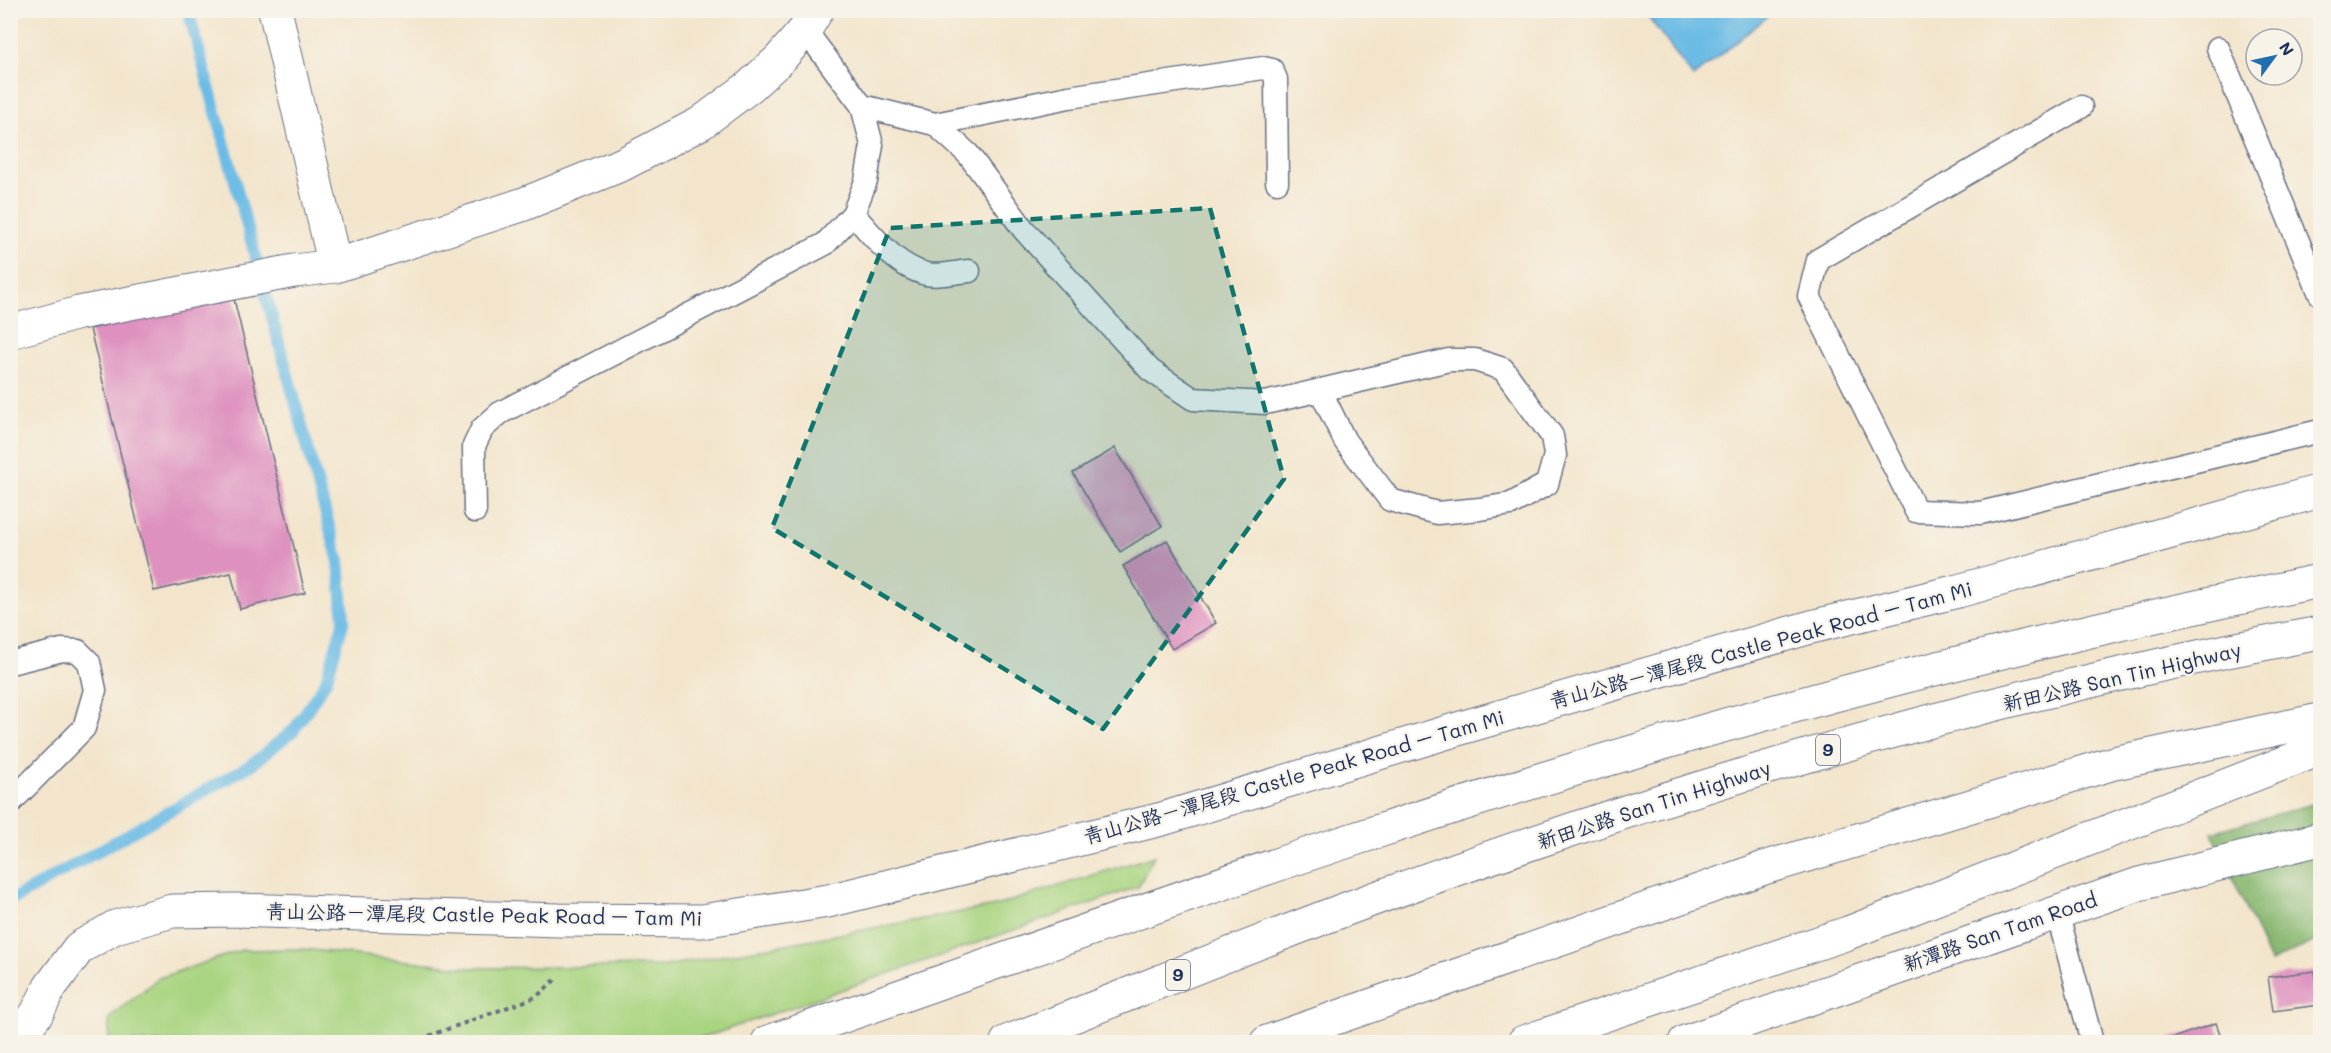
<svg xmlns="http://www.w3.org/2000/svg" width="2331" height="1053" viewBox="0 0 2331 1053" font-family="Mali,'LXGW WenKai TC',sans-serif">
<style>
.green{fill:#a9d480;stroke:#62826f;stroke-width:1.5}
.forest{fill:#86b66e;stroke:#507266;stroke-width:1.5}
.water{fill:#6abbe5;stroke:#4275a2;stroke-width:1.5}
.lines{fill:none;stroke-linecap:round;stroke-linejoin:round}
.stream{stroke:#6abbe5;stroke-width:12}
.building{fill:#de91bf}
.lane-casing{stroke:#676f84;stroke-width:25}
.street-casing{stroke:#676f84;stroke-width:35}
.secondary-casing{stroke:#676f84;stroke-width:35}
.highway-casing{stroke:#676f84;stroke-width:35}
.path{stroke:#676f84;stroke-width:4;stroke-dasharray:4.5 4.5;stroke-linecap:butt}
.lane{stroke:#fff;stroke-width:22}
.street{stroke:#fff;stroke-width:33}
.secondary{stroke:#fff;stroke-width:33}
.highway{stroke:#fff;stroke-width:33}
.marked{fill:#0f766e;fill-opacity:0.2;stroke:#0f766e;stroke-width:4.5;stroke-dasharray:12 8;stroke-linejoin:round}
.labels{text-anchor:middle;stroke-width:4.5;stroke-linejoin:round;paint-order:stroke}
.shield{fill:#f7f3e8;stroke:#5d6a87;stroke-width:1.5}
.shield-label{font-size:18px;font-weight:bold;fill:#1b2f5e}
.street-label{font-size:20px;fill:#1b2f5e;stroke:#f7f3e8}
</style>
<rect width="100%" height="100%" fill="#f7f3e8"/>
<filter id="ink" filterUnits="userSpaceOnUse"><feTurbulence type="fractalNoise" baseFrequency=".0167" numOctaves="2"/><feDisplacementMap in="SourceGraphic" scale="12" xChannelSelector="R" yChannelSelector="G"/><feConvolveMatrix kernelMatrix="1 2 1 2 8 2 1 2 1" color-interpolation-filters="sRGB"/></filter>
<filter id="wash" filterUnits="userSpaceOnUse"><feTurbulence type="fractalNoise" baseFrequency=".008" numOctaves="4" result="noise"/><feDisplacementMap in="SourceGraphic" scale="24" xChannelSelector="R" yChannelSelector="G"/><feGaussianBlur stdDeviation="1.35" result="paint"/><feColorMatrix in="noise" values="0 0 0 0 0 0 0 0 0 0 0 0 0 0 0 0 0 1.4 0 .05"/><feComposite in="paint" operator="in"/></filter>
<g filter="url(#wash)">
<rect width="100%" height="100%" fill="#f3e5cc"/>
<path class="green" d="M1154,856L1138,887L691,1042H109V1018L159,978L242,950L303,949L470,968L665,966L995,906Z"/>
<path class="forest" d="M2320,802V939L2270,962L2212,832Z"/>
<path class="water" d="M1644,11H1774L1693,77Z"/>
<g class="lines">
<path class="stream" d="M10,901L251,765L294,730L326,681L344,620L339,562L188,10"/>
</g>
<g id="blocks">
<path class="building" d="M233,295L305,593L240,609L231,573L154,591L90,329Z
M1115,448L1162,526L1120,552L1073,473Z
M1167,540L1216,623L1172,649L1123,566Z
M2315,971L2320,1005L2273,1011L2268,977Z
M2216,1023L2223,1042H2161Z"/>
</g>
</g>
<g filter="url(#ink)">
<use href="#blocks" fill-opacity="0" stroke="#676f84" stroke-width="1.5"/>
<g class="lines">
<g class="lane-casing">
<path id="lane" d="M805,30L862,106L935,124L968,154L1024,230L1150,370L1193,399L1265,403L1449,360H1475L1503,369L1552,436L1555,455L1547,484L1511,504L1480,509L1437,513L1390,500L1345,441L1320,390
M2218,48L2320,294
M2081,107L1818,260L1809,296L1916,511L1980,513L2320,431
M935,124L1069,97L1263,68L1272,70L1276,79L1277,182
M853,214C874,237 895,266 926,274C939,277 956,272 969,271
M475,511L474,446L482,429L500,413L825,244L853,214L866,181L872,145L862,106
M10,663L62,650L78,651L89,662L95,690L84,728L10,803
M2057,912L2092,1042"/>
</g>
<g class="street-casing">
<path id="street" d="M275,10L335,266
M10,332L79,313L294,271L335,266L524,204L623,164L701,123L749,87L779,60L805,30L817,10"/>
</g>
<g class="secondary-casing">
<path id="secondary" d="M15,1042L37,1013L50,987L79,948L115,927L172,911L235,910L559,920L702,921L828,901L1162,819L1471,725L1811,627L1958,591L2320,491
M1685,1042L2139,884L2320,839"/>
</g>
<g class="highway-casing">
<path id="highway" d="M768,1042C956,978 1142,909 1330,847C1654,739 1986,648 2320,581
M1007,1042C1121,998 1234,951 1349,908C1663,792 1990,693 2320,633
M1267,1042L1764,868L2114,763L2320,720
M1524,1042L1848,933L2320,749"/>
</g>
<path class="path" d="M412,1042L536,997L556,979"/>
<use href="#lane" class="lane"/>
<use href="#street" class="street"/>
<use href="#secondary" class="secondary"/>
<use href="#highway" class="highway"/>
</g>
</g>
<path class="marked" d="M1210,208L1284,479L1103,729L772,528L890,228Z"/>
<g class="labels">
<g class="shield">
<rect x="1816" y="735" width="24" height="30" rx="4.5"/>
<rect x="1166" y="960" width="24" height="30" rx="4.5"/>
</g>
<g class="shield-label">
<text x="1828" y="756">9</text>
<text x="1178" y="981">9</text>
</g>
<g class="street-label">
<text transform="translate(1761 645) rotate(-15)" y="7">青山公路－潭尾段 Castle Peak Road – Tam Mi</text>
<text transform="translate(2122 677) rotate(-13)" y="7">新田公路 San Tin Highway</text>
<text transform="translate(1294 777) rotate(-16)" y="7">青山公路－潭尾段 Castle Peak Road – Tam Mi</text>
<text transform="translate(1654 805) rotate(-18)" y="7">新田公路 San Tin Highway</text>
<text transform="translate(484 915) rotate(1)" y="7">青山公路－潭尾段 Castle Peak Road – Tam Mi</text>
<text transform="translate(2000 932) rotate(-19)" y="7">新潭路 San Tam Road</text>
</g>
</g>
<rect width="2331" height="1053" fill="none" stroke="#f7f3e8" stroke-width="36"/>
<g transform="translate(2274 57) rotate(57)"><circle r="28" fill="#f7f3e8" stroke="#9fa5b1" stroke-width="1.5"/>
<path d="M0-4.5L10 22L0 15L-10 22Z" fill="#1f6fb2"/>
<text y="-9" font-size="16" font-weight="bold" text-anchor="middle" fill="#1b2f5e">N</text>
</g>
</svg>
